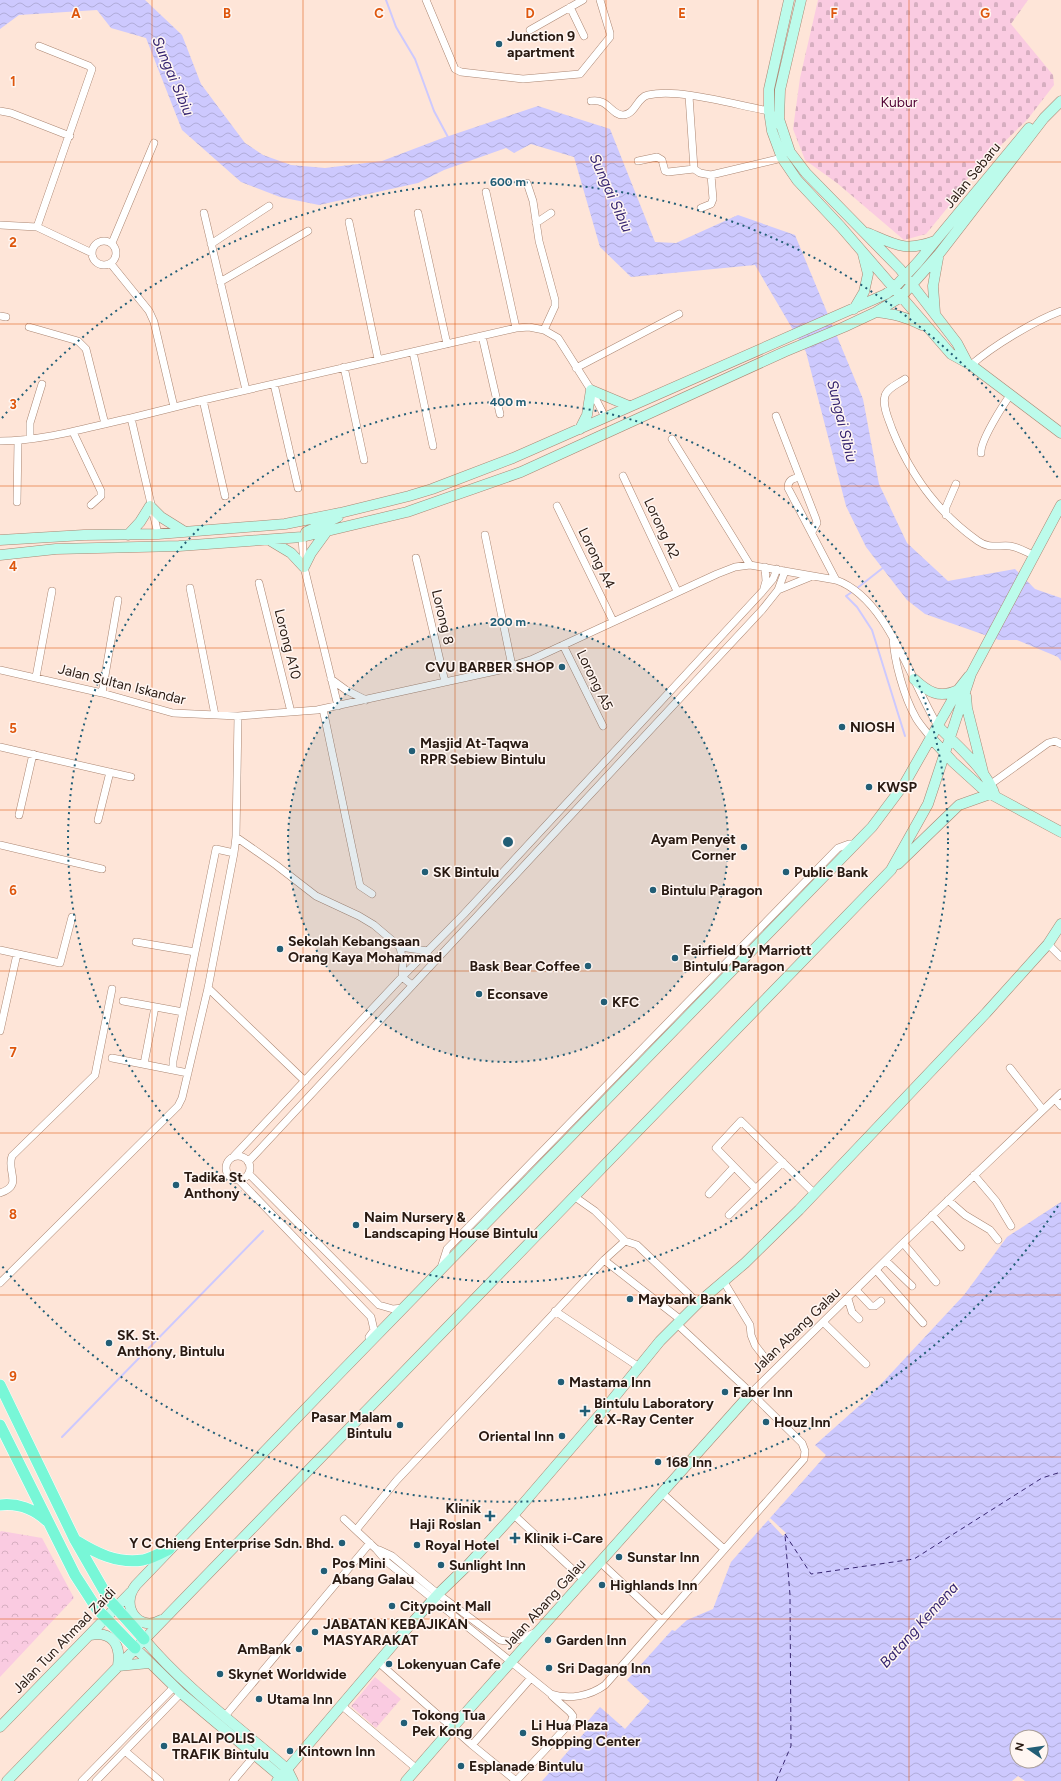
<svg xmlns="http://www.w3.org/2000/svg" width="1061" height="1781" viewBox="0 0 1061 1781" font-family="Figtree,sans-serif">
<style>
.cemetery{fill:url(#cemetery-stones)}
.park{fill:url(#park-crowns)}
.water{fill:url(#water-waves);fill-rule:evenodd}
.pier{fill:#fee5d8}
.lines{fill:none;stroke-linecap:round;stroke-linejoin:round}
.stream{stroke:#cdc9fe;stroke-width:2}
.ferry{stroke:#372671;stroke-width:1;stroke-dasharray:5 4;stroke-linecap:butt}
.street-casing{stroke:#ab8672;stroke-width:8}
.secondary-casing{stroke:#ab8672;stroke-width:11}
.primary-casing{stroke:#fff;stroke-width:12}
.street{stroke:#fff;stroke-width:7}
.secondary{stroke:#bcfbeb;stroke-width:10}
.primary{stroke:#78f7d7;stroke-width:11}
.grid{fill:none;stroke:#de560c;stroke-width:1;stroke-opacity:0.55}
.ring{fill:none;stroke:#225e76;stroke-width:2;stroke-dasharray:2 4}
.poi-dot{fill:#225e76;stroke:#fff6f2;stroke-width:1.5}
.labels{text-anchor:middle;stroke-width:3;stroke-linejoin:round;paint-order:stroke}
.poi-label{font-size:14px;font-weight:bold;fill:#291a12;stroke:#fff6f2;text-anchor:start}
.park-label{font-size:14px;fill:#500033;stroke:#fff6f2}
.street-label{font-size:14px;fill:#291a12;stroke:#fff6f2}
.water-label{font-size:15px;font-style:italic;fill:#372671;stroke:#fff6f2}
.grid-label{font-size:13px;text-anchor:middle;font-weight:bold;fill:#de560c;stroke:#fff6f2;stroke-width:3;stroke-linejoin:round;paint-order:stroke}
.centre{fill:#225e76;stroke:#fff6f2;stroke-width:2}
.ring-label{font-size:12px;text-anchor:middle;font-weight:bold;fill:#225e76;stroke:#fff6f2;stroke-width:3;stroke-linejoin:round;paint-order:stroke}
</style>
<defs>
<pattern id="cemetery-stones" width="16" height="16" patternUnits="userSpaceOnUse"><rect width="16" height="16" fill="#facbe1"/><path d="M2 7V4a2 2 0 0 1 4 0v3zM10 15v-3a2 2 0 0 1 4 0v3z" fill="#d6aec0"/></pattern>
<pattern id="park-crowns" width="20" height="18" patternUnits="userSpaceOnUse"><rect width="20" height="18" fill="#facbe1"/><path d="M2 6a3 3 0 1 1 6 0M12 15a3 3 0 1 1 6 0" fill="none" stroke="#d6aec0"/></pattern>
<pattern id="water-waves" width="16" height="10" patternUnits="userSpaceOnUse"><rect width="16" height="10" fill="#cdc9fe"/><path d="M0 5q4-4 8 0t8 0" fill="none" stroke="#b0acd9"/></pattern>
</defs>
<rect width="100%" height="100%" fill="#fee5d8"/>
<path class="cemetery" d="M818,0H1028L1011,24L1053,75L1054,85L1027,120L971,174L953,201L926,234L904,240L837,183L805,160L793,129L800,78Z"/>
<path class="park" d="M1,1531L42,1538L74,1598L0,1677V1532Z
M375,1677L401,1699L376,1728L351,1706Z"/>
<path class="water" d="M0,0H145L182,35L201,84L245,143L263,155L291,165L325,168L382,161L440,139L538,106L610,129L655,242L676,243L738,215L795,235L863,399L879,484L907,543L948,581L1015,569L1035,589L1061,598V661L1058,657L1017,640H999L925,614L907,600L866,547L846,506L806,352L755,265L631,277L600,247L574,157L531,144L514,153L506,148L444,170L418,183L319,205L280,197L241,182L182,130L146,38L111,28L97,10L19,15L0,29Z
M1061,1202V1781H1025L1018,1776L1012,1781H542L585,1732L588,1721L600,1707L625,1729L650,1701L627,1680L672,1630L675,1631L687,1620L713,1609L731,1562L826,1455L815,1445L868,1398L964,1295L1007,1237ZM1017,1737H1041V1761H1017Z"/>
<path class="pier" d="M770,1518L786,1533L783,1536L768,1520Z"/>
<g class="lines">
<path class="stream" d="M386,0L396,27L415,59L434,111L449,139
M856,589L884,567
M852,592L846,596L857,607L872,630L905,736
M62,1437L263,1231"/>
<path class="ferry" d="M785,1534L811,1574L914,1559L1042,1478L1061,1472
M776,1781L791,1746L790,1595L785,1535"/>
<g class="street-casing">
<path id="street" d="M426,0L455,69L461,72L523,79L580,74L610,37V33L600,0
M570,7L584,36
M530,30L583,0
M689,96L694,169L700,173L711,175L782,158
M591,101C608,98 611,115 623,115C635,115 637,97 648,95C680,88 735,105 769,111
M0,111L11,113L70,136
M638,161L657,157L662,160L665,171L668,172L694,169
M527,183L533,201L539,241L555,300V306L544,330
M486,192L516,328
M701,208L711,204L713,199L711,175
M204,213L246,390
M418,213L447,344
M349,222L378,359
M536,223L551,213
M0,225L37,227L92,253
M37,227L92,69L89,66L39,46
M92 253a12 12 0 1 1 24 0a12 12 0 1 1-24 0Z
M112,243L154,143
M211,244L269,206
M111,264L149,311L154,322L174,407
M220,282L308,231
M0,316L6,317
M29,327L78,341L86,349L105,424
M482,336L500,414
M413,352L433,446
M971,365C993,346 1034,321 1061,311
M344,367L364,460
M576,368L679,314
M905,379C898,384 887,388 885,396C882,406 889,420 892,429C910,474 938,513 978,541C989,549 998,545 1010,546C1018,547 1026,552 1033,555
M274,384L298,488
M203,400L225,496
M776,416L816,519L817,523L812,532
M131,418L203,400L516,328L529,327L544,330L558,338L591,390L605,417
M73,432L101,491V496L91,505
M30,439V423L42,384
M672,439L750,565
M0,441C45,441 88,427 131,418L158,534
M981,453C980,441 1003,405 1011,394
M623,476L677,591
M799,477C792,479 788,480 788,488L836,580
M17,502L18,441
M557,506L613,621
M946,515V507L956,484
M485,535L512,666
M302,537L304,567L338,706
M416,558L445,682
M259,583L291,712
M190,588L215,715
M764,588L766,581L765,567
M778,590L810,577
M893,637C894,661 904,697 916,718C920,725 926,731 931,738
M563,645L603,726
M0,670L102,693L173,713L238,716
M36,677L52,591
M331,679L346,690L366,700
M102,693L118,600
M323,709L360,886L372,894
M0,747L131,777
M991,784L1048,743L1055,741L1061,744
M19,815L33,754
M98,820L110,772
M236,837L276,865L316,896L359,916L374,925L400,947L428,951
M0,845L102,869
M136,942L195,952
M1048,944L1061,957
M400,947L403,962L402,977L412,985
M0,950L60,963L72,917
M208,988L305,1081
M123,1001L183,1012
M0,1031L17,954
M112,1058L188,1073
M144,1064L155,1007
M1010,1068L1043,1110
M173,1070V1061L216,849L234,853
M1055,1099L1061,1106
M226 1168a12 12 0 1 1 24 0a12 12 0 1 1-24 0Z
M234,1156L402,977L464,914L762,592L773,579L777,569
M248,1162L762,610L778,590L785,571
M249,1174L379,1305L393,1309L403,1308
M974,1175L996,1201L1011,1226
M239,1180L371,1317L374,1330L369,1337
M756,1189L716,1148L741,1121L814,1193
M0,1193C24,1185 6,1172 12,1156L95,1075L112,989
M709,1194L734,1167
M575,1197L595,1211L625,1241L637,1245L698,1303
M948,1200L965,1215L990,1230L998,1240
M729,1215L783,1162
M932,1215L961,1247
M903,1243L936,1282
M604,1260L681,1320
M886,1261L912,1286
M441,1268L447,1249L838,848L849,844H856
M876,1270L923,1323
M724,1282L750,1325L751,1335L755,1345L765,1358
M0,1283L178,1106L182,1098L208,988L234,853L236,837L238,716L317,710L500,670L533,659L717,574L735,567L750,565L836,580C888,598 911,683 938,726
M856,1290L871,1306H875L881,1301
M848,1299L852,1312L859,1319
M555,1311L639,1367
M824,1323L866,1364
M751,1393L901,1245L1061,1093
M662,1493L724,1549
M514,1515L584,1580
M344,1519L376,1549L387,1562L551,1694C569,1700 590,1696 605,1685L804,1459L805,1451L802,1443L751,1393L677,1324
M356,1530L397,1480L604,1260L625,1241
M379,1550L392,1556L438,1594L500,1640C513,1643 522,1639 534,1633
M601,1563L662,1620
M378,1662L472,1745L515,1780L518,1779L571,1722L573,1716L570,1712L552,1696
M341,1705L417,1769
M225,1716L370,1543
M472,1745L531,1678
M125,1751L160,1781
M82,1781L174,1687
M96,1781L181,1693
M233,1781L255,1755"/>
</g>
<g class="secondary-casing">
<path id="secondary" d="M789,0L769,89V111L772,131L782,158L797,180L841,227L951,354L971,365L1061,433
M801,0L780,90L779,119L790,152L806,173L900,269L957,343L967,362
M868,233C896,245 905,252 935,241
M854,309L864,292L868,274L863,254
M876,312C894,314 906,317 922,325
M935,313L933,286L938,258
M580,429L587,415L591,390L629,406
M306,532L338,517
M128,535L140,522L150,506L161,517L185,532
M0,540L84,535L158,534L285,524L340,513L409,496L432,489L513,458L886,294L894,288L918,262L1029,128
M271,541L291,553L304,567L311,553L327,531
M0,555L56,549L179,546L302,537L407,512L521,472L784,352L844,327L876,312L901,297L939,254L1044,118L1061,101
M914,679C928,692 939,699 958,690
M966,696L967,708L983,772
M938,726C955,744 989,772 995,796
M931,738L953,762L985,791L1061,832
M898,864L959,805L990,794
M161,1620C139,1633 119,1606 136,1585L339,1374L872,827L905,783L958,690L969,676
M90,1635C113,1631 121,1645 118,1666
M144,1639C185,1688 239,1727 287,1769L293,1781
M135,1648L181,1693L281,1777L286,1778
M118,1666L149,1663
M0,1727L131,1592
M7,1781L891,870L928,804L971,674L1061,505
M277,1781L403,1633L438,1594L467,1566L516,1512L608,1405L660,1341L698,1303L745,1263L799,1210L986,1013L1048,944L1061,924
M406,1781L453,1727L751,1393"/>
</g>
<g class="primary-casing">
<path id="primary" d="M0,1385L75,1540L110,1601L144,1639
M0,1425L75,1575L97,1609L135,1648
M0,1505C17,1503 34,1509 47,1521
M75,1540C96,1553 117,1564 143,1560C152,1558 161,1553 169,1549"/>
</g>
<use href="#street" class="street"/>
<use href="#secondary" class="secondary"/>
<use href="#primary" class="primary"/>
</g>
<path class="grid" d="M152,0V1781M303,0V1781M455,0V1781M606,0V1781M758,0V1781M909,0V1781M0,162H1061M0,324H1061M0,486H1061M0,648H1061M0,810H1061M0,971H1061M0,1133H1061M0,1295H1061M0,1457H1061M0,1619H1061"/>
<circle cx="508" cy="842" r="220" fill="#225e76" fill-opacity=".12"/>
<g class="ring">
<circle cx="508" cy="842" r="220"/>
<circle cx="508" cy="842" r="440"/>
<path d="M1058 1206A660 660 0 0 1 2 1266M2 418A660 660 0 0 1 1058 478"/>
</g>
<g class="poi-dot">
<circle cx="499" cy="44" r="4"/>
<circle cx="562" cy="667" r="4"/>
<circle cx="842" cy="727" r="4"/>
<circle cx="412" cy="751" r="4"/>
<circle cx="869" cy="787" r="4"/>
<circle cx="744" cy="847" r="4"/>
<circle cx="425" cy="872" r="4"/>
<circle cx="786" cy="872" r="4"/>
<circle cx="653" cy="890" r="4"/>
<circle cx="280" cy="949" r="4"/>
<circle cx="675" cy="958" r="4"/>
<circle cx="588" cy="966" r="4"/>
<circle cx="479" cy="994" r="4"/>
<circle cx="604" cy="1002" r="4"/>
<circle cx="176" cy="1185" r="4"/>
<circle cx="356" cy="1225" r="4"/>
<circle cx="630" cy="1299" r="4"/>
<circle cx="109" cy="1343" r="4"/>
<circle cx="561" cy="1382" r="4"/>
<circle cx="725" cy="1392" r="4"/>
<path d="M583 1405h4v4h4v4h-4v4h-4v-4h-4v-4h4z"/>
<circle cx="766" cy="1422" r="4"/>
<circle cx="400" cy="1425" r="4"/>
<circle cx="562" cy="1436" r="4"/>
<circle cx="658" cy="1462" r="4"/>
<path d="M488 1510h4v4h4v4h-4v4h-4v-4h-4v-4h4z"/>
<path d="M513 1532h4v4h4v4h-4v4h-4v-4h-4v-4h4z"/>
<circle cx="342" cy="1543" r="4"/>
<circle cx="417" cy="1545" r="4"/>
<circle cx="619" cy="1557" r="4"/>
<circle cx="441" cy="1565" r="4"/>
<circle cx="324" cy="1571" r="4"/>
<circle cx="602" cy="1585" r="4"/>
<circle cx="392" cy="1606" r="4"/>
<circle cx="315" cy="1632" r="4"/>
<circle cx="548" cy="1640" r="4"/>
<circle cx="299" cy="1649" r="4"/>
<circle cx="389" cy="1664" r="4"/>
<circle cx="549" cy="1668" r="4"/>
<circle cx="220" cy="1674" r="4"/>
<circle cx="259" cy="1699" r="4"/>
<circle cx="404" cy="1723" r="4"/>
<circle cx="523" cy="1733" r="4"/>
<circle cx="164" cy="1746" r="4"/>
<circle cx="290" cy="1751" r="4"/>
<circle cx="461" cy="1766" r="4"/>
</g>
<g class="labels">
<g class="poi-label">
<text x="507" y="41">Junction 9<tspan x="507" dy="16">apartment</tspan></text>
<text x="554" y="672" text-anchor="end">CVU BARBER SHOP</text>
<text x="850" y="732">NIOSH</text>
<text x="420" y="748">Masjid At-Taqwa<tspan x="420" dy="16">RPR Sebiew Bintulu</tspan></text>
<text x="877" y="792">KWSP</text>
<text x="736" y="844" text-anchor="end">Ayam Penyet<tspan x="736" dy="16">Corner</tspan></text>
<text x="433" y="877">SK Bintulu</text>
<text x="794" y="877">Public Bank</text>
<text x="661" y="895">Bintulu Paragon</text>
<text x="288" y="946">Sekolah Kebangsaan<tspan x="288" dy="16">Orang Kaya Mohammad</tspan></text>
<text x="683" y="955">Fairfield by Marriott<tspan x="683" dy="16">Bintulu Paragon</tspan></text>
<text x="580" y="971" text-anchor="end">Bask Bear Coffee</text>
<text x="487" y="999">Econsave</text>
<text x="612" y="1007">KFC</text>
<text x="184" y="1182">Tadika St.<tspan x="184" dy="16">Anthony</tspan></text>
<text x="364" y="1222">Naim Nursery &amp;<tspan x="364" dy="16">Landscaping House Bintulu</tspan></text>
<text x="638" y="1304">Maybank Bank</text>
<text x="117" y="1340">SK. St.<tspan x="117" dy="16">Anthony, Bintulu</tspan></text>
<text x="569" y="1387">Mastama Inn</text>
<text x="733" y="1397">Faber Inn</text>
<text x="594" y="1408">Bintulu Laboratory<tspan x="594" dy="16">&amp; X-Ray Center</tspan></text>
<text x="392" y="1422" text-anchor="end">Pasar Malam<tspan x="392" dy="16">Bintulu</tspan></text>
<text x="774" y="1427">Houz Inn</text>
<text x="554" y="1441" text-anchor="end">Oriental Inn</text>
<text x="666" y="1467">168 Inn</text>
<text x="481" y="1513" text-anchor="end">Klinik<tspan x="481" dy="16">Haji Roslan</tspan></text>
<text x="524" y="1543">Klinik i-Care</text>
<text x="334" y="1548" text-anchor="end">Y C Chieng Enterprise Sdn. Bhd.</text>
<text x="425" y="1550">Royal Hotel</text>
<text x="627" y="1562">Sunstar Inn</text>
<text x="332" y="1568">Pos Mini<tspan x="332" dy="16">Abang Galau</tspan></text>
<text x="449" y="1570">Sunlight Inn</text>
<text x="610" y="1590">Highlands Inn</text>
<text x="400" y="1611">Citypoint Mall</text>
<text x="323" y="1629">JABATAN KEBAJIKAN<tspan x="323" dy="16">MASYARAKAT</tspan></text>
<text x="556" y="1645">Garden Inn</text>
<text x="291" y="1654" text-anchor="end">AmBank</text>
<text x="397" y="1669">Lokenyuan Cafe</text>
<text x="557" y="1673">Sri Dagang Inn</text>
<text x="228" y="1679">Skynet Worldwide</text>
<text x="267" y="1704">Utama Inn</text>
<text x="412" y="1720">Tokong Tua<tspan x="412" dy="16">Pek Kong</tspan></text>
<text x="531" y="1730">Li Hua Plaza<tspan x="531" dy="16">Shopping Center</tspan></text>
<text x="172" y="1743">BALAI POLIS<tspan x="172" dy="16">TRAFIK Bintulu</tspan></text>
<text x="298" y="1756">Kintown Inn</text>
<text x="469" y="1771">Esplanade Bintulu</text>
</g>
<g class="park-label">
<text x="899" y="107">Kubur</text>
</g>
<g class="street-label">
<text transform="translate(972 175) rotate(-51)" y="5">Jalan Sebaru</text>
<text transform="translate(662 528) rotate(65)" y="5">Lorong A2</text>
<text transform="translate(597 558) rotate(64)" y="5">Lorong A4</text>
<text transform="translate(443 617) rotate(77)" y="5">Lorong 8</text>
<text transform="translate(288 644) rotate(76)" y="5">Lorong A10</text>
<text transform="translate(595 680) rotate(64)" y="5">Lorong A5</text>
<text transform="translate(122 684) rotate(14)" y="5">Jalan Sultan Iskandar</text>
<text transform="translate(796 1330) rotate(-44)" y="5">Jalan Abang Galau</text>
<text transform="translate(544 1604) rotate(-48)" y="5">Jalan Abang Galau</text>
<text transform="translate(64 1640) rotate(-46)" y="5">Jalan Tun Ahmad Zaidi</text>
</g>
<g class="water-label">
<text transform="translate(173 76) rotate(67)" y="5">Sungai Sibiu</text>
<text transform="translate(611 193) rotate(66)" y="5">Sungai Sibiu</text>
<text transform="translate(842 421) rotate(76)" y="5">Sungai Sibiu</text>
<text transform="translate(919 1625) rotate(-48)" y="5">Batang Kemena</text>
</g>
</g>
<g class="grid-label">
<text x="76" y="18">A</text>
<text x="227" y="18">B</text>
<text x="379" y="18">C</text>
<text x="530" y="18">D</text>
<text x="682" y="18">E</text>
<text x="834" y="18">F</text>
<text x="985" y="18">G</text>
<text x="13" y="86">1</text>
<text x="13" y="247">2</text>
<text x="13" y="409">3</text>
<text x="13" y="571">4</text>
<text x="13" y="733">5</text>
<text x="13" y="895">6</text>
<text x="13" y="1057">7</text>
<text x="13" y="1219">8</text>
<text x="13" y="1381">9</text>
</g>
<circle cx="508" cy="842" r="6" class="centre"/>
<g class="ring-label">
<text x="508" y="186">600 m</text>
<text x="508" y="406">400 m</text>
<text x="508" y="626">200 m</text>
</g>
<g transform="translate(1029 1749) rotate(283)"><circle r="19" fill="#fff6f2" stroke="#a99e98"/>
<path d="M0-3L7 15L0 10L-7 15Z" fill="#225e76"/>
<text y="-6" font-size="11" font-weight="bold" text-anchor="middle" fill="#291a12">N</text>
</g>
</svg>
